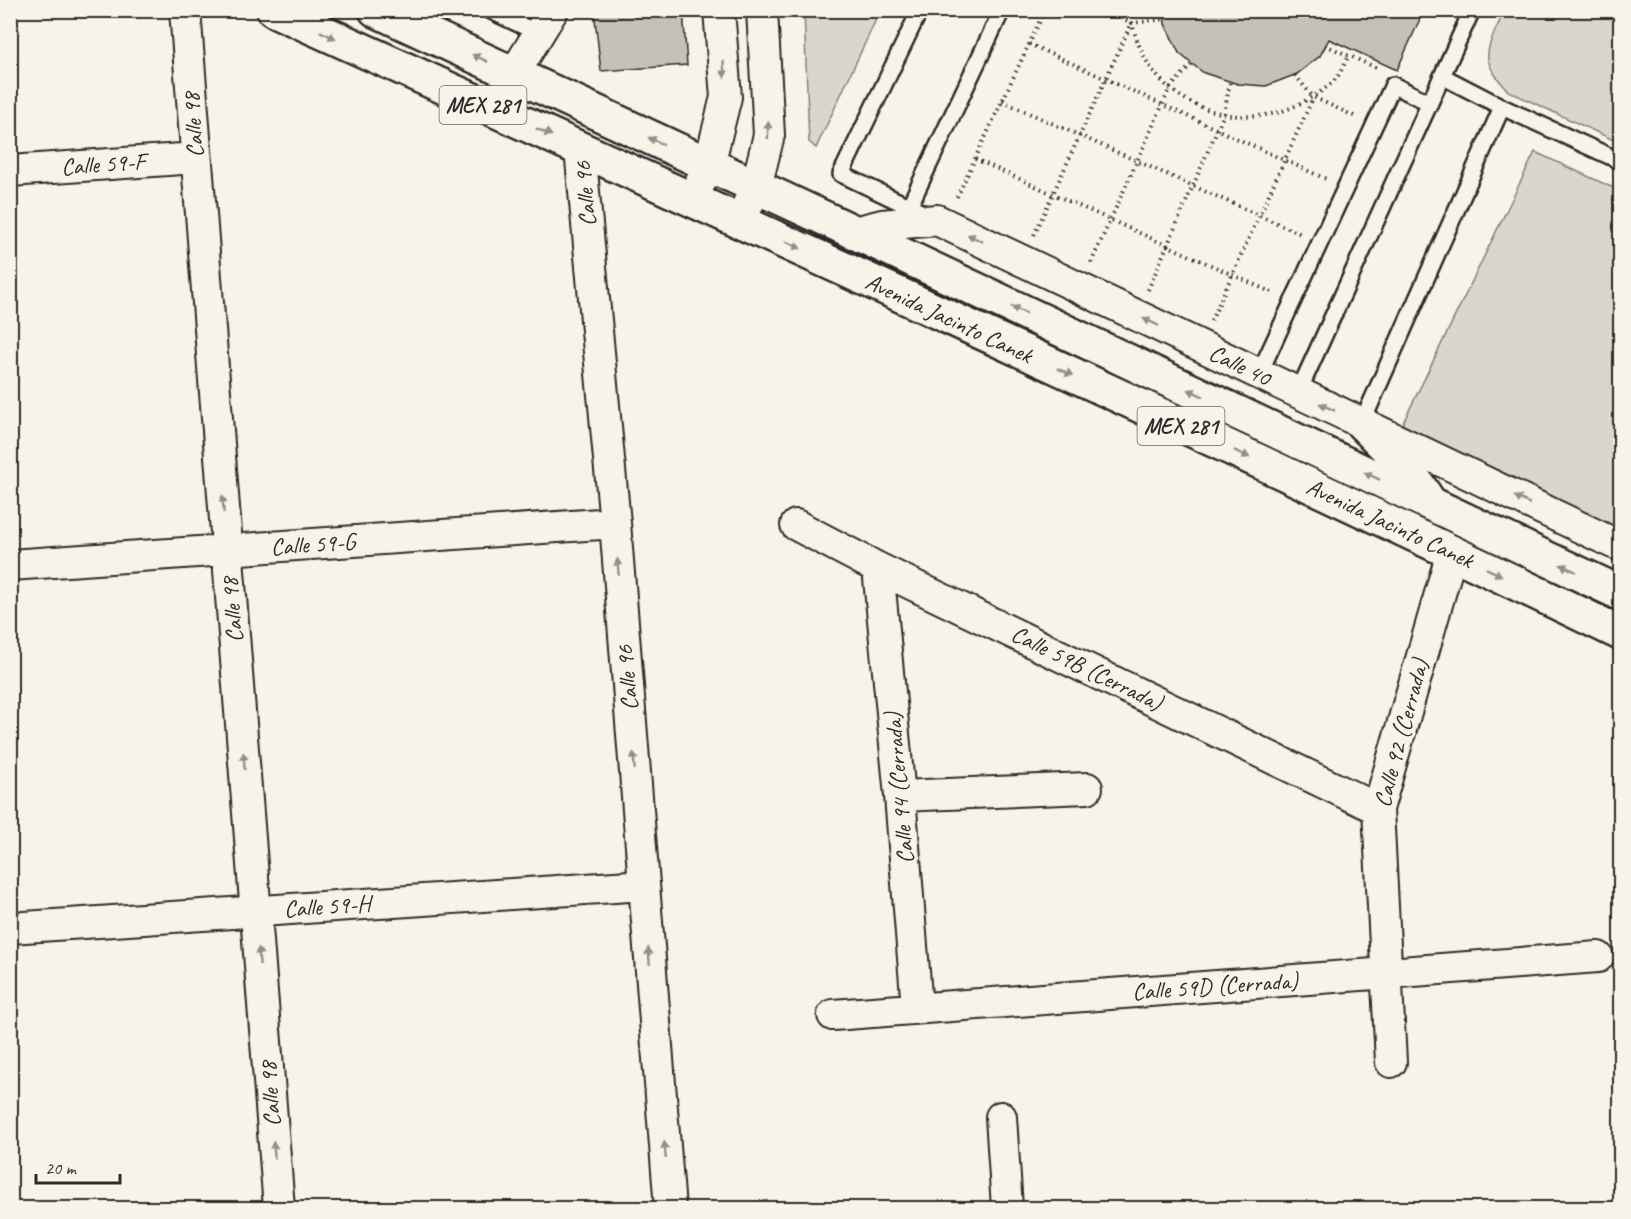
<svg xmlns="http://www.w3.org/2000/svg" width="1631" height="1219" viewBox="0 0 1631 1219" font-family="Caveat,sans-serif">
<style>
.green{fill:#dad6cc;stroke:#82807c;stroke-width:1.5}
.building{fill:#c4c1b9;stroke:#2b2b2b;stroke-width:1.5}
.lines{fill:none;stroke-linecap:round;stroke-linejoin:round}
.lane-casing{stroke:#2b2b2b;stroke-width:20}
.street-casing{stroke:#2b2b2b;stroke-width:34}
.secondary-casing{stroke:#2b2b2b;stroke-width:38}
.primary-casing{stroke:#2b2b2b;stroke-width:38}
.path{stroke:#2b2b2b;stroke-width:4;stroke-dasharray:1.5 4.5;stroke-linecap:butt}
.lane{stroke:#f7f3e8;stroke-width:15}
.street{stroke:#f7f3e8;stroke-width:30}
.secondary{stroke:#f7f3e8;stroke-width:33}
.primary{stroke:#f7f3e8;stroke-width:33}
.oneway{fill:#918f8a}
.labels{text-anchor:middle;stroke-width:6;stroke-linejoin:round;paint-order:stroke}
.shield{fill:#f7f3e8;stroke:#686764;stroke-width:1.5}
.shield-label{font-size:22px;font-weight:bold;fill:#2b2b2b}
.street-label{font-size:24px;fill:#2b2b2b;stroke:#f7f3e8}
</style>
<rect width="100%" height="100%" fill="#f7f3e8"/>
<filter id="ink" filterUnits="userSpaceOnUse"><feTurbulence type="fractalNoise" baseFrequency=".0167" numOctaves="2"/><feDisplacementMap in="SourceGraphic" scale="12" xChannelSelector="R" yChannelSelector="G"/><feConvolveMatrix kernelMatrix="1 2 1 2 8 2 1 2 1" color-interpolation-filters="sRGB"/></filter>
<g filter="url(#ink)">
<path class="green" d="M804,11H880L816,148L809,142Z
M1505,11H1620V143L1508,91C1501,82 1490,71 1488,59C1486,45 1499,23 1505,11Z
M1535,152L1620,191V530L1400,429Z"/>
<path class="building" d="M594,10H683L687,65L601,71Z
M1164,10H1424L1397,70L1329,39L1320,56L1297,74L1266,86L1238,84L1204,73L1192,64L1179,53L1165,24Z"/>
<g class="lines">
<g class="lane-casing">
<path id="lane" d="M489,10L538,33
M920,10L841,174L929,216
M1442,76L1502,107L1620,161
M909,207L1002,10
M1259,374L1393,85L1430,103
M1298,393L1472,10
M1362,423L1502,107"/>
</g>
<g class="street-casing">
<path id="street" d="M185,10L279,1208
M514,74L553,10
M580,149L615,523L670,1208
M10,171L196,158
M692,199L709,165L726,97L719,10
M740,221L756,187L769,135L762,10
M854,232L882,225L937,220L1613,543L1620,545
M796,525L878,568L1378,809
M10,565L615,523
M878,568L900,796L917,1008
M900,796L1087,788
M10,928L644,885
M833,1015L1598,957
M1391,1062L1378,809L1452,552
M1001,1117L1007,1208"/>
</g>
<g class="secondary-casing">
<path id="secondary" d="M1362,423L1406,467L1430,503"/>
</g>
<g class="primary-casing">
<path id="primary" d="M274,10C725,214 1175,418 1620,633
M376,10L854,232L1620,593"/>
</g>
<path class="path" d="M1104,10L1132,23L1165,19
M1130,10C1132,26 1136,40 1143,54C1169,109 1244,132 1297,105C1311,98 1328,89 1338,76C1342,70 1345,62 1349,56
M1029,44L1326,179
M1325,45L1379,69
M1295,75L1313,97L1354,116
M1002,101L1301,234
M975,159L1273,293
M957,197L1045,10
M1034,235L1131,24
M1091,263L1170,88L1192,64
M1148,290L1224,114L1230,82
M1211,321L1313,98"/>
<use href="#lane" class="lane"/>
<use href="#street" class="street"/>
<use href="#secondary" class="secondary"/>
<use href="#primary" class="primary"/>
</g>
<defs><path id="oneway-solid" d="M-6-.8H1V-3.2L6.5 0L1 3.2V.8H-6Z" transform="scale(1.5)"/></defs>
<g class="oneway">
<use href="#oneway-solid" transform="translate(328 35) rotate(24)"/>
<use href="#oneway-solid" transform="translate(480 58) rotate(-155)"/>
<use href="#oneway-solid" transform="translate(724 69) rotate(86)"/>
<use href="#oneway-solid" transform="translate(768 130) rotate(-89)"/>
<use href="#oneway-solid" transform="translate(544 132) rotate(24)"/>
<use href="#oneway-solid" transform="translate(656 141) rotate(-155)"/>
<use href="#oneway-solid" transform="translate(975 238) rotate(-155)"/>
<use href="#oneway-solid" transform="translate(793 245) rotate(25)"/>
<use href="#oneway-solid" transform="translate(1019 310) rotate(-155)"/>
<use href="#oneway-solid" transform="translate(1151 322) rotate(-155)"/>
<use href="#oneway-solid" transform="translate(1065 372) rotate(25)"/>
<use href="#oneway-solid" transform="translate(1196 393) rotate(-155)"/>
<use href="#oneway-solid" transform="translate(1327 407) rotate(-154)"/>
<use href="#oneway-solid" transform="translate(1242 454) rotate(25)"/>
<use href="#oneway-solid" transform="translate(1372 476) rotate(-155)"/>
<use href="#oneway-solid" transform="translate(1522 500) rotate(-154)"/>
<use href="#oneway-solid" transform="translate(223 504) rotate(-95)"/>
<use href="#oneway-solid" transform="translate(618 567) rotate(-95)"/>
<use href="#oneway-solid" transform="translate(1568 568) rotate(-155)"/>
<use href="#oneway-solid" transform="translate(1494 572) rotate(26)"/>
<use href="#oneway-solid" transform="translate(244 761) rotate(-95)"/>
<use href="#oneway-solid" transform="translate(634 761) rotate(-95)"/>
<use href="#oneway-solid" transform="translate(259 956) rotate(-94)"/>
<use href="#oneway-solid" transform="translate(649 956) rotate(-95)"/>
<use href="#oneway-solid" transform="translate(274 1150) rotate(-94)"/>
<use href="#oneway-solid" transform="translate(665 1150) rotate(-95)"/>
</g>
</g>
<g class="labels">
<g class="shield">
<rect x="439.5" y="86" width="87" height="38" rx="4.5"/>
<rect x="1137.5" y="407" width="87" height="38" rx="4.5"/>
</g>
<g class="shield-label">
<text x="483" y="113">MEX 281</text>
<text x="1181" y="434">MEX 281</text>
</g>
<g class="street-label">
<text transform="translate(193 125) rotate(-94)" y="8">Calle 98</text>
<text transform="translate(103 164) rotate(-4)" y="8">Calle 59-F</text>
<text transform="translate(585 194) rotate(-95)" y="8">Calle 96</text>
<text transform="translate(949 318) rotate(25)" y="8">Avenida Jacinto Canek</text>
<text transform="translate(1240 365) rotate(26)" y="8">Calle 40</text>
<text transform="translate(1390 523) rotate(25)" y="8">Avenida Jacinto Canek</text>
<text transform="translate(313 544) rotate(-4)" y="8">Calle 59-G</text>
<text transform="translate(232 610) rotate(-95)" y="8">Calle 98</text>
<text transform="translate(1087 668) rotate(26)" y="8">Calle 59B (Cerrada)</text>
<text transform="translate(627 678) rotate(-95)" y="8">Calle 96</text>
<text transform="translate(1401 733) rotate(-75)" y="8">Calle 92 (Cerrada)</text>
<text transform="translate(899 788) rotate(-95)" y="8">Calle 94 (Cerrada)</text>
<text transform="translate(327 906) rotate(-4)" y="8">Calle 59-H</text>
<text transform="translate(1215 986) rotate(-4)" y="8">Calle 59D (Cerrada)</text>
<text transform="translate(270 1094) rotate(-94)" y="8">Calle 98</text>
</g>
</g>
<rect width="1631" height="1219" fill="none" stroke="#f7f3e8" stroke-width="36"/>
<rect x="18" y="18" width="1595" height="1183" fill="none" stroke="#2b2b2b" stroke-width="2" filter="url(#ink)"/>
<path d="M36 1174v9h84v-9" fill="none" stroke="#2b2b2b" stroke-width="3"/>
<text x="45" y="1174" font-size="18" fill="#2b2b2b" stroke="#f7f3e8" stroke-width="4.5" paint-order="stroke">20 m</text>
</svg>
